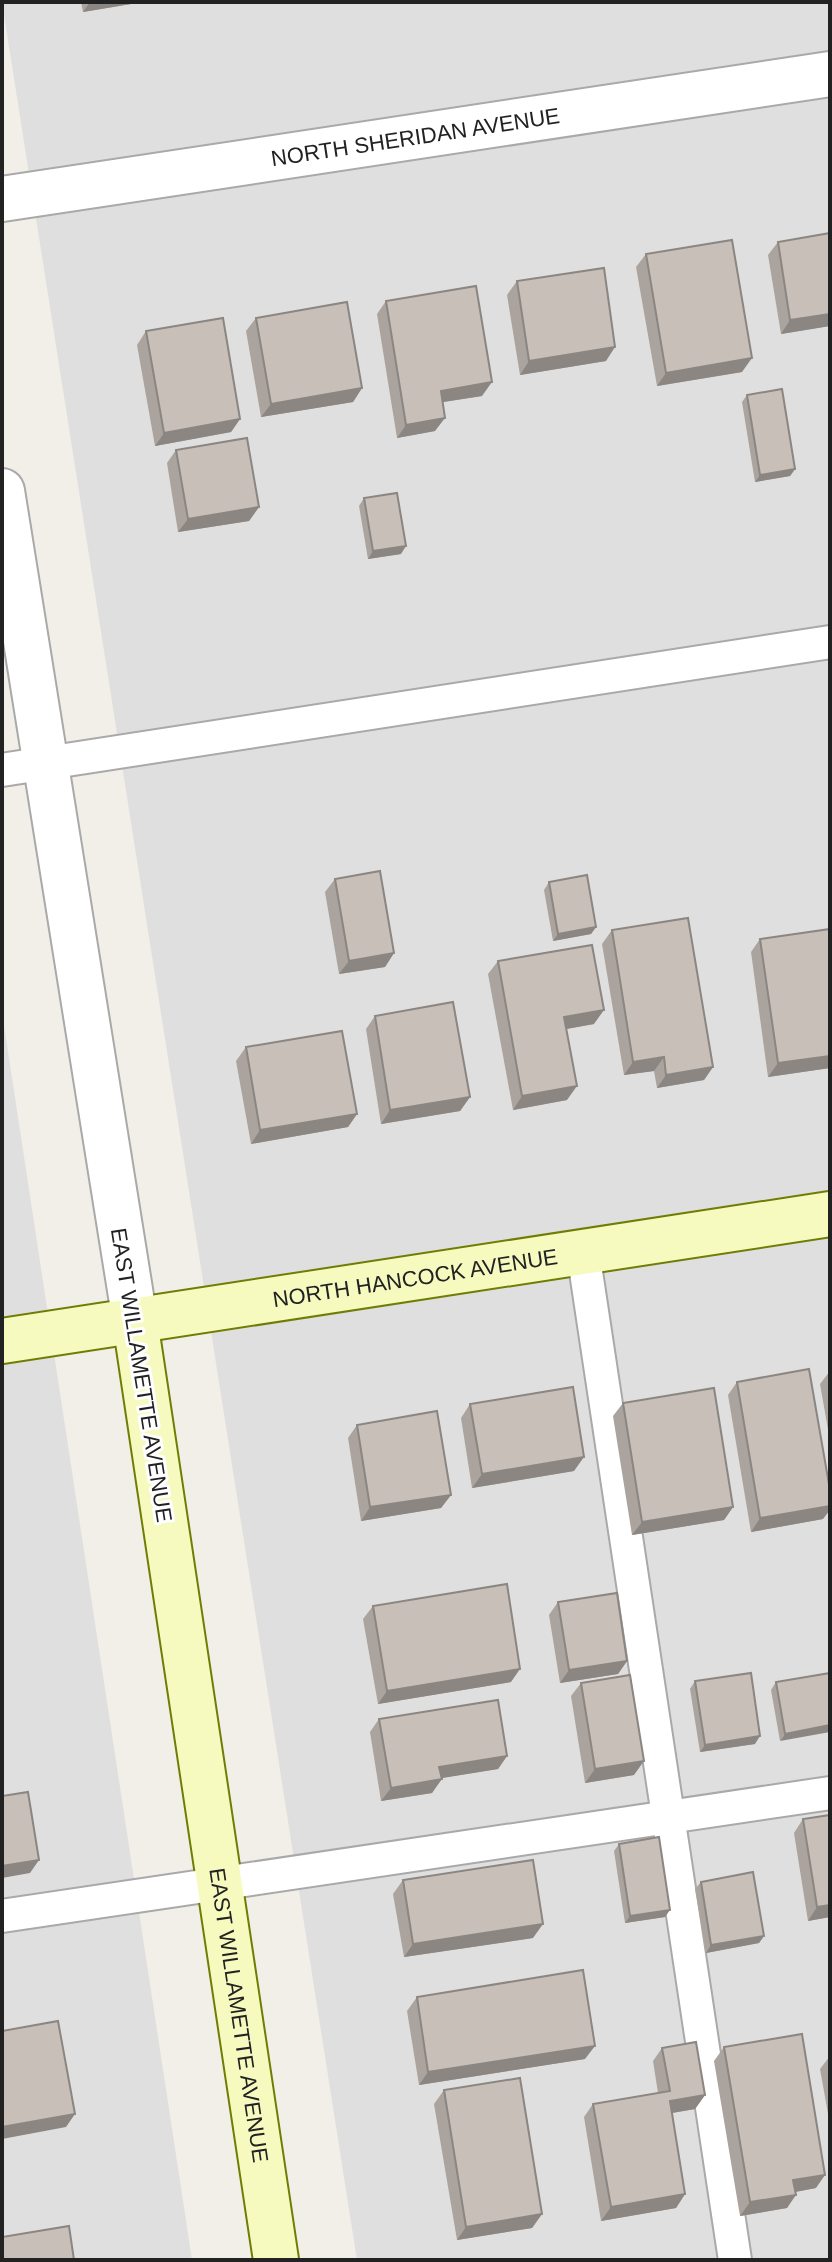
<svg xmlns="http://www.w3.org/2000/svg" width="832" height="2262" viewBox="0 0 832 2262" font-family="Helvetica,sans-serif">
<style>
.residential{fill:#e0dfdf}
.lines{fill:none;stroke-linecap:round;stroke-linejoin:round}
.lane-casing{stroke:#a9a9a9;stroke-width:36}
.street-casing{stroke:#a9a9a9;stroke-width:48}
.secondary-casing{stroke:#707d05;stroke-width:48}
.lane{stroke:#fff;stroke-width:32}
.street{stroke:#fff;stroke-width:44}
.secondary{stroke:#f7fabf;stroke-width:44}
.wall{fill:#aba49e}
.shaded-wall{fill:#8b8681}
.building{fill:#c7bfb8;stroke:#8b8681;stroke-width:2}
.labels{text-anchor:middle;stroke-width:6;stroke-linejoin:round;paint-order:stroke}
.street-label{font-size:22px;fill:#222;stroke:#fff}
</style>
<rect width="100%" height="100%" fill="#f2efe9"/>
<path class="residential" d="M2,2H830V2260H357Z
M2,1012L192,2260H2Z"/>
<g class="lines">
<g class="lane-casing">
<path id="lane" d="M2,770L830,642
M583,1252L735,2260
M2,1916L830,1793"/>
</g>
<g class="street-casing">
<g id="street">
<path id="s1" d="M2,199L830,74"/>
<path d="M2,491L135,1321"/>
</g>
</g>
<g class="secondary-casing">
<g id="secondary">
<path id="s2" d="M135,1321L276,2260"/>
<path id="s3" d="M2,1341L830,1214"/>
</g>
</g>
<use href="#lane" class="lane"/>
<use href="#street" class="street"/>
<use href="#secondary" class="secondary"/>
</g>
<path class="wall" d="M81,2H143L83,12Z
M830,233V326L781,334L768,255L778,242Z
M646,254L742,372L657,386L636,267Z
M517,281L606,361L520,375L507,295Z
M386,301L482,396L442,402L435,431L397,438L377,314Z
M256,318L362,388L353,402L261,417L246,331Z
M146,331L240,419L231,432L155,446L137,345Z
M747,395L795,469L790,476L755,482L742,402Z
M176,450L259,507L249,521L178,532L167,463Z
M364,498L401,554L368,559L359,506Z
M335,879L394,953L385,967L339,974L325,892Z
M549,882L596,927L591,934L553,941L544,890Z
M830,929V1068L768,1077L751,952L760,939Z
M612,930L713,1067L704,1080L657,1088L654,1071L624,1075L602,944Z
M498,961L594,1024L566,1029L567,1100L513,1110L488,974Z
M375,1016L470,1097L460,1111L381,1124L366,1029Z
M246,1047L357,1114L348,1127L251,1144L236,1061Z
M830,1371V1441L820,1384Z
M737,1382L823,1519L751,1532L728,1395Z
M623,1403L733,1507L724,1520L632,1535L613,1416Z
M470,1404L574,1471L472,1488L461,1418Z
M357,1425L451,1495L441,1508L361,1521L348,1438Z
M558,1602L627,1661L618,1674L560,1683L549,1615Z
M373,1606L511,1682L378,1704L363,1619Z
M830,1673L780,1741L771,1690L776,1682Z
M695,1681L755,1744L700,1752L690,1689Z
M581,1683L634,1775L585,1783L571,1696Z
M379,1719L507,1756L498,1769L441,1778L432,1793L381,1801L370,1732Z
M803,1819L830,1917L808,1921L794,1833Z
M619,1844L665,1917L625,1923L614,1851Z
M403,1880L533,1938L404,1957L393,1894Z
M701,1882L764,1936L759,1943L706,1953L695,1889Z
M417,1997L585,2059L419,2085L407,2011Z
M724,2047L816,2188L795,2192L787,2208L740,2216L714,2061Z
M662,2048L705,2095L695,2109L672,2113L685,2194L676,2208L601,2221L584,2117L593,2104L658,2093L653,2061Z
M830,2056V2125L820,2069Z
M444,2090L542,2214L532,2228L457,2240L434,2104Z"/>
<path class="shaded-wall" d="M90,2H143L83,12Z
M830,314V326L781,334L790,320Z
M615,347L606,361L520,375L529,361Z
M752,358L742,372L657,386L666,373Z
M492,382L482,396L431,404L441,391Z
M362,388L353,402L261,417L271,404Z
M445,418L435,431L397,438L406,425Z
M240,419L231,432L155,446L164,433Z
M795,469L790,476L755,482L760,475Z
M259,507L249,521L178,532L188,519Z
M406,546L401,554L368,559L373,551Z
M596,927L591,934L553,941L558,934Z
M394,953L385,967L339,974L349,961Z
M604,1010L594,1024L555,1031L564,1017Z
M830,1056V1068L768,1077L778,1063Z
M664,1057L654,1071L624,1075L633,1062Z
M713,1067L704,1080L657,1088L666,1075Z
M577,1086L567,1100L513,1110L522,1096Z
M470,1097L460,1111L381,1124L390,1110Z
M357,1114L348,1127L251,1144L260,1130Z
M584,1457L574,1471L472,1488L482,1474Z
M451,1495L441,1508L361,1521L370,1507Z
M830,1506V1510L823,1519L751,1532L760,1518Z
M733,1507L724,1520L632,1535L642,1522Z
M627,1661L618,1674L560,1683L569,1670Z
M520,1669L511,1682L378,1704L387,1691Z
M830,1725V1732L780,1741L785,1734Z
M760,1736L755,1744L700,1752L705,1745Z
M507,1756L498,1769L430,1780L439,1767Z
M644,1761L634,1775L585,1783L595,1769Z
M442,1779L432,1793L381,1801L391,1788Z
M39,1860L30,1873L2,1878V1866Z
M830,1905V1917L808,1921L817,1907Z
M670,1910L665,1917L625,1923L630,1916Z
M543,1924L533,1938L404,1957L413,1944Z
M764,1936L759,1943L706,1953L711,1945Z
M595,2046L585,2059L419,2085L428,2072Z
M705,2095L695,2109L660,2115L670,2101Z
M75,2114L66,2127L2,2139V2127Z
M825,2175L816,2188L784,2194L793,2180Z
M685,2194L676,2208L601,2221L611,2207Z
M796,2195L787,2208L740,2216L750,2202Z
M542,2214L532,2228L457,2240L466,2227Z"/>
<path class="building" d="M830,233V314L790,320L778,242Z
M732,240L752,358L666,373L646,254Z
M604,268L615,347L529,361L517,281Z
M476,286L492,382L441,391L445,418L406,425L386,301Z
M347,302L362,388L271,404L256,318Z
M223,318L240,419L164,433L146,331Z
M782,389L795,469L760,475L747,395Z
M247,438L259,507L188,519L176,450Z
M397,493L406,546L373,551L364,498Z
M380,871L394,953L349,961L335,879Z
M587,875L596,927L558,934L549,882Z
M688,918L713,1067L666,1075L664,1057L633,1062L612,930Z
M830,929V1056L778,1063L760,939Z
M592,945L604,1010L564,1017L577,1086L522,1096L498,961Z
M453,1002L470,1097L390,1110L375,1016Z
M342,1031L357,1114L260,1130L246,1047Z
M809,1369L830,1490V1506L760,1518L737,1382Z
M573,1387L584,1457L482,1474L470,1404Z
M714,1388L733,1507L642,1522L623,1403Z
M437,1411L451,1495L370,1507L357,1425Z
M507,1584L520,1669L387,1691L373,1606Z
M617,1593L627,1661L569,1670L558,1602Z
M751,1673L760,1736L705,1745L695,1681Z
M830,1673V1725L785,1734L776,1682Z
M630,1675L644,1761L595,1769L581,1683Z
M498,1700L507,1756L439,1767L442,1779L391,1788L379,1719Z
M28,1792L39,1860L2,1866V1796Z
M830,1815V1905L817,1907L803,1819Z
M659,1837L670,1910L630,1916L619,1844Z
M533,1860L543,1924L413,1944L403,1880Z
M753,1872L764,1936L711,1945L701,1882Z
M583,1970L595,2046L428,2072L417,1997Z
M58,2021L75,2114L2,2127V2031Z
M802,2034L825,2175L793,2180L796,2195L750,2202L724,2047Z
M696,2042L705,2095L670,2101L685,2194L611,2207L593,2104L670,2091L662,2048Z
M520,2078L542,2214L466,2227L444,2090Z
M69,2226L74,2260H2V2237Z"/>
<g class="labels">
<g class="street-label">
<text dy="8" stroke="none"><textPath href="#s1" startOffset="418">NORTH SHERIDAN AVENUE</textPath></text>
<text dy="8" stroke="none"><textPath href="#s3" startOffset="418">NORTH HANCOCK AVENUE</textPath></text>
<text transform="translate(142 1375) rotate(81)" y="8">EAST WILLAMETTE AVENUE</text>
<text dy="8" stroke="none"><textPath href="#s2" startOffset="702">EAST WILLAMETTE AVENUE</textPath></text>
</g>
</g>
<rect width="832" height="2262" fill="none" stroke="#222222" stroke-width="8"/>
</svg>
